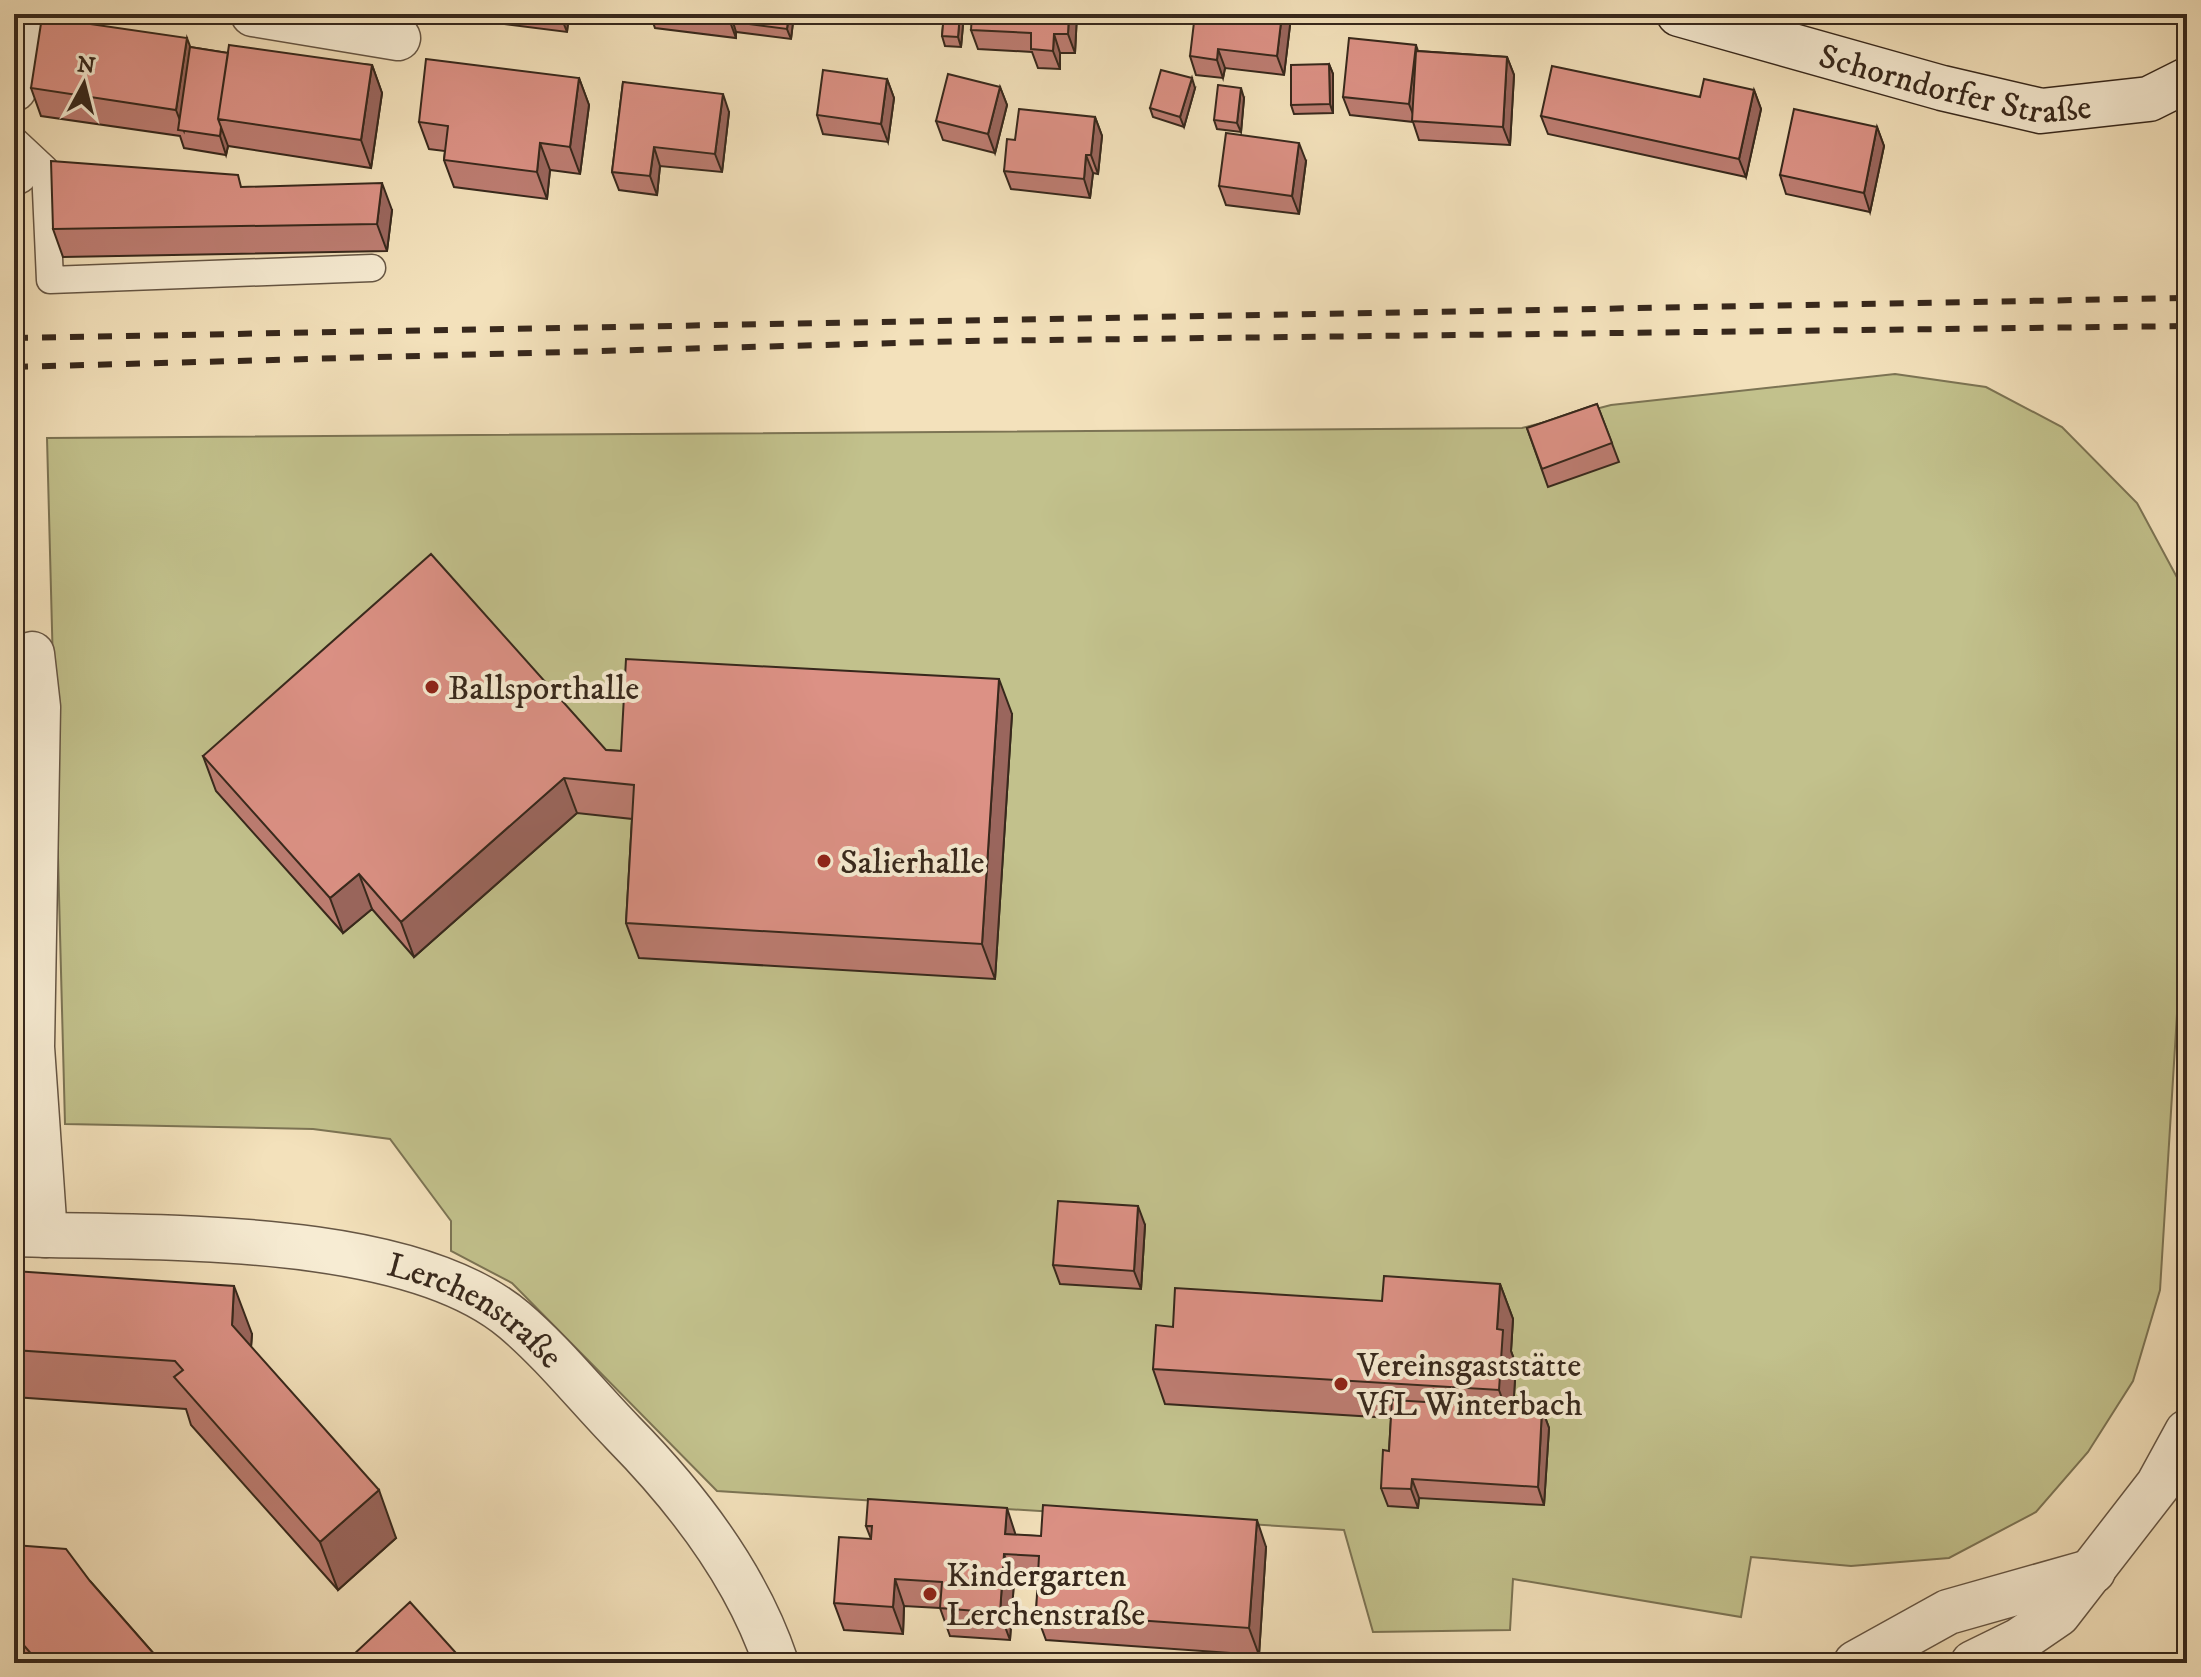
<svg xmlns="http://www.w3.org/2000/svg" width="2201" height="1677" viewBox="0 0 2201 1677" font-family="'IM FELL DW Pica',serif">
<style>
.green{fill:#c2c18c;stroke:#7c7454;stroke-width:2}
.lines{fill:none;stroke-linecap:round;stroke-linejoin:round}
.lane-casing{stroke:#665644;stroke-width:29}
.street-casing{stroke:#665644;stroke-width:47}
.secondary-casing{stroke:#37281c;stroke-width:47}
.lane{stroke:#f7ecd3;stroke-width:26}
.street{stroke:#f7ecd3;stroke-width:44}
.secondary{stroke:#f7ecd3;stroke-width:44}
.rail{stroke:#37281c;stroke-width:6;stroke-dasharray:14 14;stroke-linecap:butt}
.wall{fill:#bd7d72;stroke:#37281c;stroke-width:2}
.shaded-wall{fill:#9a665d;stroke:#37281c;stroke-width:2}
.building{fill:#dc9185;stroke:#37281c;stroke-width:2}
.poi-dot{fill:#8f2418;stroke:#f7ecd3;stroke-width:3}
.labels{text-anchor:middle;stroke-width:8;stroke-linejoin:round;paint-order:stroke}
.street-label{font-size:34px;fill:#37281c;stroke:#f7ecd3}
.poi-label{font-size:34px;fill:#37281c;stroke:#f7ecd3;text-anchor:start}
</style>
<rect width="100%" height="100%" fill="#f3e1bb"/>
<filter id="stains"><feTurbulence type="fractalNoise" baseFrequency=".0025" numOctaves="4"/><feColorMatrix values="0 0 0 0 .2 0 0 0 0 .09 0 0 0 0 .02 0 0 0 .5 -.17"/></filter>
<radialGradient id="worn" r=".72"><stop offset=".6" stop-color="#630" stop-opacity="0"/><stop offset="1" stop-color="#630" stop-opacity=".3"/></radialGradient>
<path class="green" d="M1895,374L1986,387L2062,427L2137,503L2187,596V852L2160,1290L2133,1381L2088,1452L2036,1512L1949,1558L1851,1566L1751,1557L1741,1617L1513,1579L1510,1630L1373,1632L1344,1530L717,1491L512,1283L451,1251V1221L390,1139L313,1129L65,1124L47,438L1522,428L1611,405Z
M14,1114L26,1204H14Z"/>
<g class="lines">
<g class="lane-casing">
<path id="lane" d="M14,140L45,169L50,280L372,268"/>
</g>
<g class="street-casing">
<g id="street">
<path d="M253,14L398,38"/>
<path d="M14,89L23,14"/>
<path d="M14,162L16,172"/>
<path d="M32,654L38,707L32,1047L45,1235"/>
<path id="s1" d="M14,1234C152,1239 405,1228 514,1320C553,1353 587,1396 623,1433C687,1498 747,1576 776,1663"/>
<path d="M1856,1663L1948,1612L2093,1571"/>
<path d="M1973,1663L2020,1640L2058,1614L2158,1485L2187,1432"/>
</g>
</g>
<g class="secondary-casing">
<g id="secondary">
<path id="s2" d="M1679,14L1942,88L2041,111L2149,99L2187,80"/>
</g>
</g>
<use href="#lane" class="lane"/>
<use href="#street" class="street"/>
<use href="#secondary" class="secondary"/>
<path class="rail" d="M14,338L2187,298
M14,367L969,341L2187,326"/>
</g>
<path class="wall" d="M472,14H569L567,32L474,20Z
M650,14H794L791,39L736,32V38L655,28Z
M944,14H964L961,47L945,46L942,36Z
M1077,14L1075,53H1060V69L1038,68L1032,52L978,49L971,30Z
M1291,17L1284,75L1225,68L1223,78L1196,75L1190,56Z
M190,47L228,53L372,65L382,93L371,168L228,146L226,155L184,148L180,136L41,116L31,88Z
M1418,51L1507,57L1514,75L1510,145L1419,140L1413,122L1350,115L1343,97Z
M1329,64L1333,74V113L1294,114L1291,105Z
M579,78L589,105L580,174L550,170L547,199L454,187L444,160L445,151L429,149L419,122Z
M887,79L894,98L888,142L823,134L817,115Z
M623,82L729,112L722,172L660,166L657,195L619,190L612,172Z
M1000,87L1007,105L995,153L943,140L936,121Z
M1195,88L1184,127L1153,117L1150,108Z
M1754,90L1761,109L1746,177L1548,134L1541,116Z
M1244,98L1241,132L1217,129L1214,120Z
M1095,117L1102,136L1098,174L1093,173L1090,198L1011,189L1004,171L1015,140Z
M1877,127L1884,146L1870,212L1786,194L1780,175Z
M1306,161L1299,214L1226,205L1219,186Z
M243,187L392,210L387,251L63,257L53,229Z
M1597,404L1619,462L1548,487L1527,428Z
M1012,714L995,979L639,958L626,923L632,819L577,813L414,957L372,909L343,933L216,791L203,756L606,750L621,751Z
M1145,1225L1141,1289L1060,1284L1053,1265Z
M14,1271L252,1334L251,1347L396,1538L338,1590L191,1425L186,1409L14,1397Z
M1500,1284L1513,1319L1511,1351L1516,1365L1513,1408L1542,1409L1549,1428L1544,1505L1419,1498L1418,1508L1388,1506L1381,1488L1389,1451L1391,1418L1165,1404L1153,1369L1173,1327L1382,1301Z
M866,1526L1016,1535L1266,1547L1259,1655L1046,1640L1036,1613L1038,1583L1014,1581L1010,1640L950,1636L940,1608L904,1606L903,1634L844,1630L834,1603L871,1539Z
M14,1545L90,1581L162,1663H14Z"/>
<path class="shaded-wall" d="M560,14H569L567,32Z
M730,14H739L733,22L736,32V38L729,19Z
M789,14H794L791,39L787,29Z
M960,14H964L961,47L958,37Z
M1069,14H1077L1075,53L1068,34Z
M1282,14H1290L1291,17L1284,75L1277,56Z
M1054,34L1060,53V69L1053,51Z
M187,38L197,65L184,131L176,110Z
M1416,45L1422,63L1416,122L1409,104Z
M1218,49L1225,68L1223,78L1217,60Z
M1507,57L1514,75L1510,145L1503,127Z
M1329,64L1333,74V113L1330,104Z
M372,65L382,93L371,168L361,140Z
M579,78L589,105L580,174L570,147Z
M1192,78L1195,88L1184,127L1180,117Z
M887,79L894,98L888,142L881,124Z
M1000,87L1007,105L995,153L988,134Z
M1241,88L1244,98L1241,132L1237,123Z
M1754,90L1761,109L1746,177L1739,159Z
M723,94L729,112L722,172L715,154Z
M1095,117L1102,136L1098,174L1091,155Z
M221,127L228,146L226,155L220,136Z
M1877,127L1884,146L1870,212L1864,193Z
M540,143L550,170L547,199L537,172Z
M1299,143L1306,161L1299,214L1292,196Z
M654,147L660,166L657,195L650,176Z
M1086,155L1093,173L1090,198L1084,179Z
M382,183L392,210L387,251L377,224Z
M999,679L1012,714L995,979L982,944Z
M564,778L577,813L414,957L401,922Z
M359,874L372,909L343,933L330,898Z
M1138,1206L1145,1225L1141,1289L1134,1271Z
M1500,1284L1513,1319L1511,1351L1516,1365L1512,1426L1499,1390L1497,1329Z
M234,1286L252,1334L249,1374L232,1325Z
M1542,1409L1549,1428L1544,1505L1538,1487Z
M1412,1479L1419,1498L1418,1508L1411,1489Z
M379,1490L396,1538L338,1590L320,1542Z
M1007,1508L1016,1536L1005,1534Z
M1257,1520L1266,1547L1259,1655L1249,1628Z
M1004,1554L1014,1581L1010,1640L1000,1613Z
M895,1579L904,1606L903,1634L893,1607Z"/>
<path class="building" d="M685,14H730L729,19Z
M734,14H789L787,29L733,22Z
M944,14H960L958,37L942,36Z
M972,14H1069L1068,34H1054L1053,51L1031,49V33L971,30Z
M1195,14H1282L1277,56L1218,49L1217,60L1190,56Z
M42,17L187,38L176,110L31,88Z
M1349,38L1416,45L1409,104L1343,97Z
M229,45L372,65L361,140L218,119Z
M190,47L228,53L218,119L221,127L220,136L178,130Z
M1416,51L1507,57L1503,127L1412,121Z
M426,59L579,78L570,147L540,143L537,172L444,160L448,126L419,122Z
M1329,64L1330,104L1291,105V65Z
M1552,66L1700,97L1704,79L1754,90L1739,159L1541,116Z
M823,70L887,79L881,124L817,115Z
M1161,70L1192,78L1180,117L1150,108Z
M948,74L1000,87L988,134L936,121Z
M623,82L723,94L715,154L654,147L650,176L612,172Z
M1218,85L1241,88L1237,123L1214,120Z
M1019,109L1095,117L1091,155H1086L1084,179L1004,171L1007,139L1015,140Z
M1794,109L1877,127L1864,193L1780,175Z
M1226,133L1299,143L1292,196L1219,186Z
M51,161L238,175L241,187L382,183L377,224L53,229Z
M1597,404L1612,443L1542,469L1527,428Z
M431,554L606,750L621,751L626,659L999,679L982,944L626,923L634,785L564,778L401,922L359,874L330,898L203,756Z
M1058,1201L1138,1206L1134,1271L1053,1265Z
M14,1271L234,1286L232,1325L379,1490L320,1542L174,1377L183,1370L175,1361L14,1350Z
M1384,1276L1500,1284L1497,1329L1503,1330L1499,1390L1153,1369L1156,1325L1173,1327L1175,1288L1382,1301Z
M1392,1400L1542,1409L1538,1487L1412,1479L1411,1489L1381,1488L1383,1450L1389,1451Z
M868,1499L1007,1508L1005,1534L1041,1536L1043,1505L1257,1520L1249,1628L1036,1613L1039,1556L1004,1554L1000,1613L940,1608L942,1582L895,1579L893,1607L834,1603L839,1537L871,1539L872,1526H866Z
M14,1545L66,1549L90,1581L162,1663H39L21,1642L14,1641Z
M410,1602L465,1663H360L353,1655Z"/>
<g class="poi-dot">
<circle cx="432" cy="687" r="8"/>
<circle cx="824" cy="861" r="8"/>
<circle cx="1341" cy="1384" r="8"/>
<circle cx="930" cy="1594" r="8"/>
</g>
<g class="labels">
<g class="street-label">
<text dy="12" stroke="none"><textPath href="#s2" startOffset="286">Schorndorfer Straße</textPath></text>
<text dy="12" stroke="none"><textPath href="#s1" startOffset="476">Lerchenstraße</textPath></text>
</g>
<g class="poi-label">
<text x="448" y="699">Ballsporthalle</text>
<text x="840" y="873">Salierhalle</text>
<text x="1357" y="1376">Vereinsgaststätte<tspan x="1357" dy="39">VfL Winterbach</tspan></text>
<text x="946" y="1586">Kindergarten<tspan x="946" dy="39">Lerchenstraße</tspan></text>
</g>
</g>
<rect width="2201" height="1677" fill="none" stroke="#f3e1bb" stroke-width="48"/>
<rect x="16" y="16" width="2169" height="1645" fill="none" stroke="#37281c" stroke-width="4"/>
<rect x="24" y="24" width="2153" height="1629" fill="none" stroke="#37281c" stroke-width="2"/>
<g transform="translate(84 84) rotate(7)" stroke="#f7ecd3" stroke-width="6" paint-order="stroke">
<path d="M0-6L14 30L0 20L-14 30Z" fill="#37281c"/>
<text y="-12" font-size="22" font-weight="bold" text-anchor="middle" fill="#37281c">N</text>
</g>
<rect width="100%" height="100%" filter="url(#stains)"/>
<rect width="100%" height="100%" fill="url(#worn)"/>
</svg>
